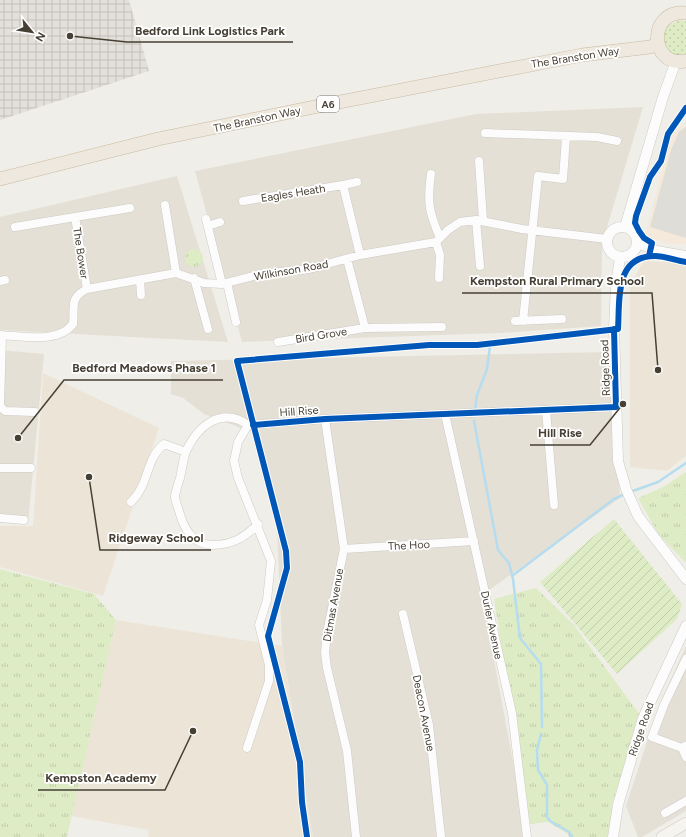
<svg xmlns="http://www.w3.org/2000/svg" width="686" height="837" viewBox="0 0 686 837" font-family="Figtree,sans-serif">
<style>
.residential{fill:#e5e0d5}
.commercial{fill:#f4e9da}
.industrial{fill:url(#industrial-grid)}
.education{fill:#ece5d7}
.grass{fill:url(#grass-dots)}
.park{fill:url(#park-tufts)}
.garden{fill:url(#garden-furrows)}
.parking{fill:#dfddd8}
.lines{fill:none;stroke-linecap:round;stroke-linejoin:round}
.stream{stroke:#b6dcf0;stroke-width:2.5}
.minor-casing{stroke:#cdcac4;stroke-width:9}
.tertiary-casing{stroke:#cdcac4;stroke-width:11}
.secondary-casing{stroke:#d1ccc0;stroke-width:12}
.trunk-casing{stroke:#cabaa2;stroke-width:14}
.minor{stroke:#fdfcfc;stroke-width:8}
.tertiary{stroke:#fdfcfc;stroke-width:10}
.secondary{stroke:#f6f4ee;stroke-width:11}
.trunk{stroke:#eee8de;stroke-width:13}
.cycleway-casing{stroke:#fff;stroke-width:8}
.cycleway{stroke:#0057b8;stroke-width:6}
.labels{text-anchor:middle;stroke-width:3.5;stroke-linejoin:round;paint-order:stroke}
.shield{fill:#fff;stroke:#7e7971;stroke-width:1}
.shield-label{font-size:10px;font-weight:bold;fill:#463f34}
.street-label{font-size:11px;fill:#463f34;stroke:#fff}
.leader{fill:none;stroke:#463f34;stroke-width:1.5}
.callout-dot{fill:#463f34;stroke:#fff;stroke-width:1.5}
.callout-label{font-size:12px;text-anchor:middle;font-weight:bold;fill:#463f34;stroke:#fff;stroke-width:3.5;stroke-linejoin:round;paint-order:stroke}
</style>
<defs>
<pattern id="industrial-grid" width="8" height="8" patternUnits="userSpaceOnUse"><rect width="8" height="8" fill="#e3dfd9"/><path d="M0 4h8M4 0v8" fill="none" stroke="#c4c0bb"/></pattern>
<pattern id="grass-dots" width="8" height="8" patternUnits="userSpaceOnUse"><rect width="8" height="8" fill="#deecc6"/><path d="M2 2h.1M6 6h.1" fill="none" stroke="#c0cbab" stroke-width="1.8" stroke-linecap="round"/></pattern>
<pattern id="park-tufts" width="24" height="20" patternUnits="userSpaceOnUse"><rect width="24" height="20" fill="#deecc6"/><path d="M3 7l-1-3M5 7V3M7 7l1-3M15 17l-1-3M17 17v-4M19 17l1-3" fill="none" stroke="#c0cbab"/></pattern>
<pattern id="garden-furrows" width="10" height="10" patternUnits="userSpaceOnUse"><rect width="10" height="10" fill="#deecc6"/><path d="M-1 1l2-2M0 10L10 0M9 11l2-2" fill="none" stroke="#c0cbab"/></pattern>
</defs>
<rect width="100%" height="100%" fill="#f0eee8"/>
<path class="residential" d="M643,107L602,244L601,326L499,333L242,342L195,171L476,114Z
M177,176L228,342L0,330V217Z
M0,350L44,354L28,523L0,522Z
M610,352L620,498L482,595L516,778L524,835L532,837H313L282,646L277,527L251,432L204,414L183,398L171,394V361Z
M686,646V811L642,837H638L626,806L658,708Z"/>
<path class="commercial" d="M686,122V244H668L645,236L672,133Z"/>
<path class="industrial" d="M0,0H129L149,71L0,120Z"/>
<path class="education" d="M644,261L686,263V456L667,471L630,467V285Z
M43,373L159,428L103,596L0,567V526H33Z
M116,620L282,646L313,837H148L149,830L71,816Z"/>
<path class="grass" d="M679,20L686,21V57L669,54L662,38L667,26Z"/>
<path class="park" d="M185 258a9 9 0 1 1 18 0a9 9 0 1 1-18 0Z
M686,472V563L659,535L638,498L663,487Z
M0,569L94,594L116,620L67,837H0Z
M536,588L574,625L640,715L613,801L608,837H569L568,834L548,822L530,824L494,599Z"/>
<path class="garden" d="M614,519L682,604L677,619L617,674L540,582Z"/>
<path class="parking" d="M686,127V238L650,227L671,150L679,132Z"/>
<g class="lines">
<path class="stream" d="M475,410L477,395L487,369L490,346
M474,421L498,550L509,563L513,579L520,638L541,664L542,727
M630,492L658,482L686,463
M512,576L614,499L625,494
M541,734L537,750L538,770L547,785V817L550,821L569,832L572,837"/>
<g class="minor-casing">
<path id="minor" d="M485,133L597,137L617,141
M479,161L483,220
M431,174C427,203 429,212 440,238
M343,185L357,182
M243,201L343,185L360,255
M165,205L176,273
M206,219L222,284
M476,220L480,266
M208,226L220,222
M15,227L75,217
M436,242L440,255L439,278
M637,244L651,249L686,255
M194,278L208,329
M140,280L141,295
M0,281L5,280
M227,283L236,322
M87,289L75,217L130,208
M515,321L562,319
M523,321L538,176L563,179L566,137
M365,328L442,327
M0,335C23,336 58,344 73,324C75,306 69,298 87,289L176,273L204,283L222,284L261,274L309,269L360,255L436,242L448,230L460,222L476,220L522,229L607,239
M278,342L365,328L347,259
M0,406L2,335
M0,406L5,411L35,412
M546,410L554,505
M445,414L512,713L527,837
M325,419L344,549L327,633L325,653L327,668L347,751L356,837
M248,425L325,419L616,407
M0,468H31
M131,502C150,484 145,459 164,444L186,452
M0,518L24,520
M344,549L474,541
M403,614L429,725L441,837
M685,746L682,748L686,757
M247,748L269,681V665L259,625L267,600L271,561L238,478L234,461L238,442L248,425C221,406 198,426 186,451C183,459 182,470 180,478C178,484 176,490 175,496C175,501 178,507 179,511C184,529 192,544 212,545C232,545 244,538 258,524
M682,748L652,737L664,705L686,659
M665,813L686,801"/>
</g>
<g class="tertiary-casing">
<path id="tertiary" d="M607 242a15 15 0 1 1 30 0a15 15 0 1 1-30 0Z
M625,227L663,97L676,61
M620,258L616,284L614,329L618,461L626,489L638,516L686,579
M613,837L618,805L643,718L686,626"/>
</g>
<g class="secondary-casing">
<path id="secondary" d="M662,837L686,823"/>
</g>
<g class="trunk-casing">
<path id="trunk" d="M686,13C647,9 649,68 686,61
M0,179L158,139L314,107L582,55L650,47L658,44"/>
</g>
<use href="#minor" class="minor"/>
<use href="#tertiary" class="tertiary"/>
<use href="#secondary" class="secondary"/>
<use href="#trunk" class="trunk"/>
<g class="cycleway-casing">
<path id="cycleway" d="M649,256L652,243L644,238L639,231L635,223L636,216L650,177L661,161L668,134L686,108
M253,425L325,419L616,407L614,329
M307,837L302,802L300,762L268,636L287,568L286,551L237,361L429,345H477L618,329C620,300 614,256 655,256C666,256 676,261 686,262"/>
</g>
<use href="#cycleway" class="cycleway"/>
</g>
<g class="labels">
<rect class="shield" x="317" y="96" width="22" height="16" rx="3"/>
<g class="shield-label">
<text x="328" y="108">A6</text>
</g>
<g class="street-label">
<text transform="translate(575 57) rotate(-9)" y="4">The Branston Way</text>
<text transform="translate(257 119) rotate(-12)" y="4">The Branston Way</text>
<text transform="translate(293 193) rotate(-9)" y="4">Eagles Heath</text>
<text transform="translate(81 253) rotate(81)" y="4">The Bower</text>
<text transform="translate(291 270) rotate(-10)" y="4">Wilkinson Road</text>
<text transform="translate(321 335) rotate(-9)" y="4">Bird Grove</text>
<text transform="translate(605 368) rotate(-92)" y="4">Ridge Road</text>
<text transform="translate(299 411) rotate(-4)" y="4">Hill Rise</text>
<text transform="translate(409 545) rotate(-3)" y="4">The Hoo</text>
<text transform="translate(333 605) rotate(-80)" y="4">Ditmas Avenue</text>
<text transform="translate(492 625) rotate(78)" y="4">Durler Avenue</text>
<text transform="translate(424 713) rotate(79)" y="4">Deacon Avenue</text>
<text transform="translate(641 729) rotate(-71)" y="4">Ridge Road</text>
</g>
</g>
<path class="leader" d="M70 36L127 42H293M658 370L652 293H462M18 438L64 380H223M623 404L590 445H530M89 477L100 550H211M193 731L165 790H38"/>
<g class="callout-dot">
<circle cx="70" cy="36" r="4"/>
<circle cx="658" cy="370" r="4"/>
<circle cx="18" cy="438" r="4"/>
<circle cx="623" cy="404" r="4"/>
<circle cx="89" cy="477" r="4"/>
<circle cx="193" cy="731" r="4"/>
</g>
<g class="callout-label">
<text x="210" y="35">Bedford Link Logistics Park</text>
<text x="557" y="285">Kempston Rural Primary School</text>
<text x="144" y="372">Bedford Meadows Phase 1</text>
<text x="560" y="437">Hill Rise</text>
<text x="156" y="542">Ridgeway School</text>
<text x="101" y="782">Kempston Academy</text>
</g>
<g transform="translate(32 32) rotate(120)" stroke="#ffffff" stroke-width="3" paint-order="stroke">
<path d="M0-3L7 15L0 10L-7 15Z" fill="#463f34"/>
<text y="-6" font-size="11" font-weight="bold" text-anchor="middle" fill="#463f34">N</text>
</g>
</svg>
